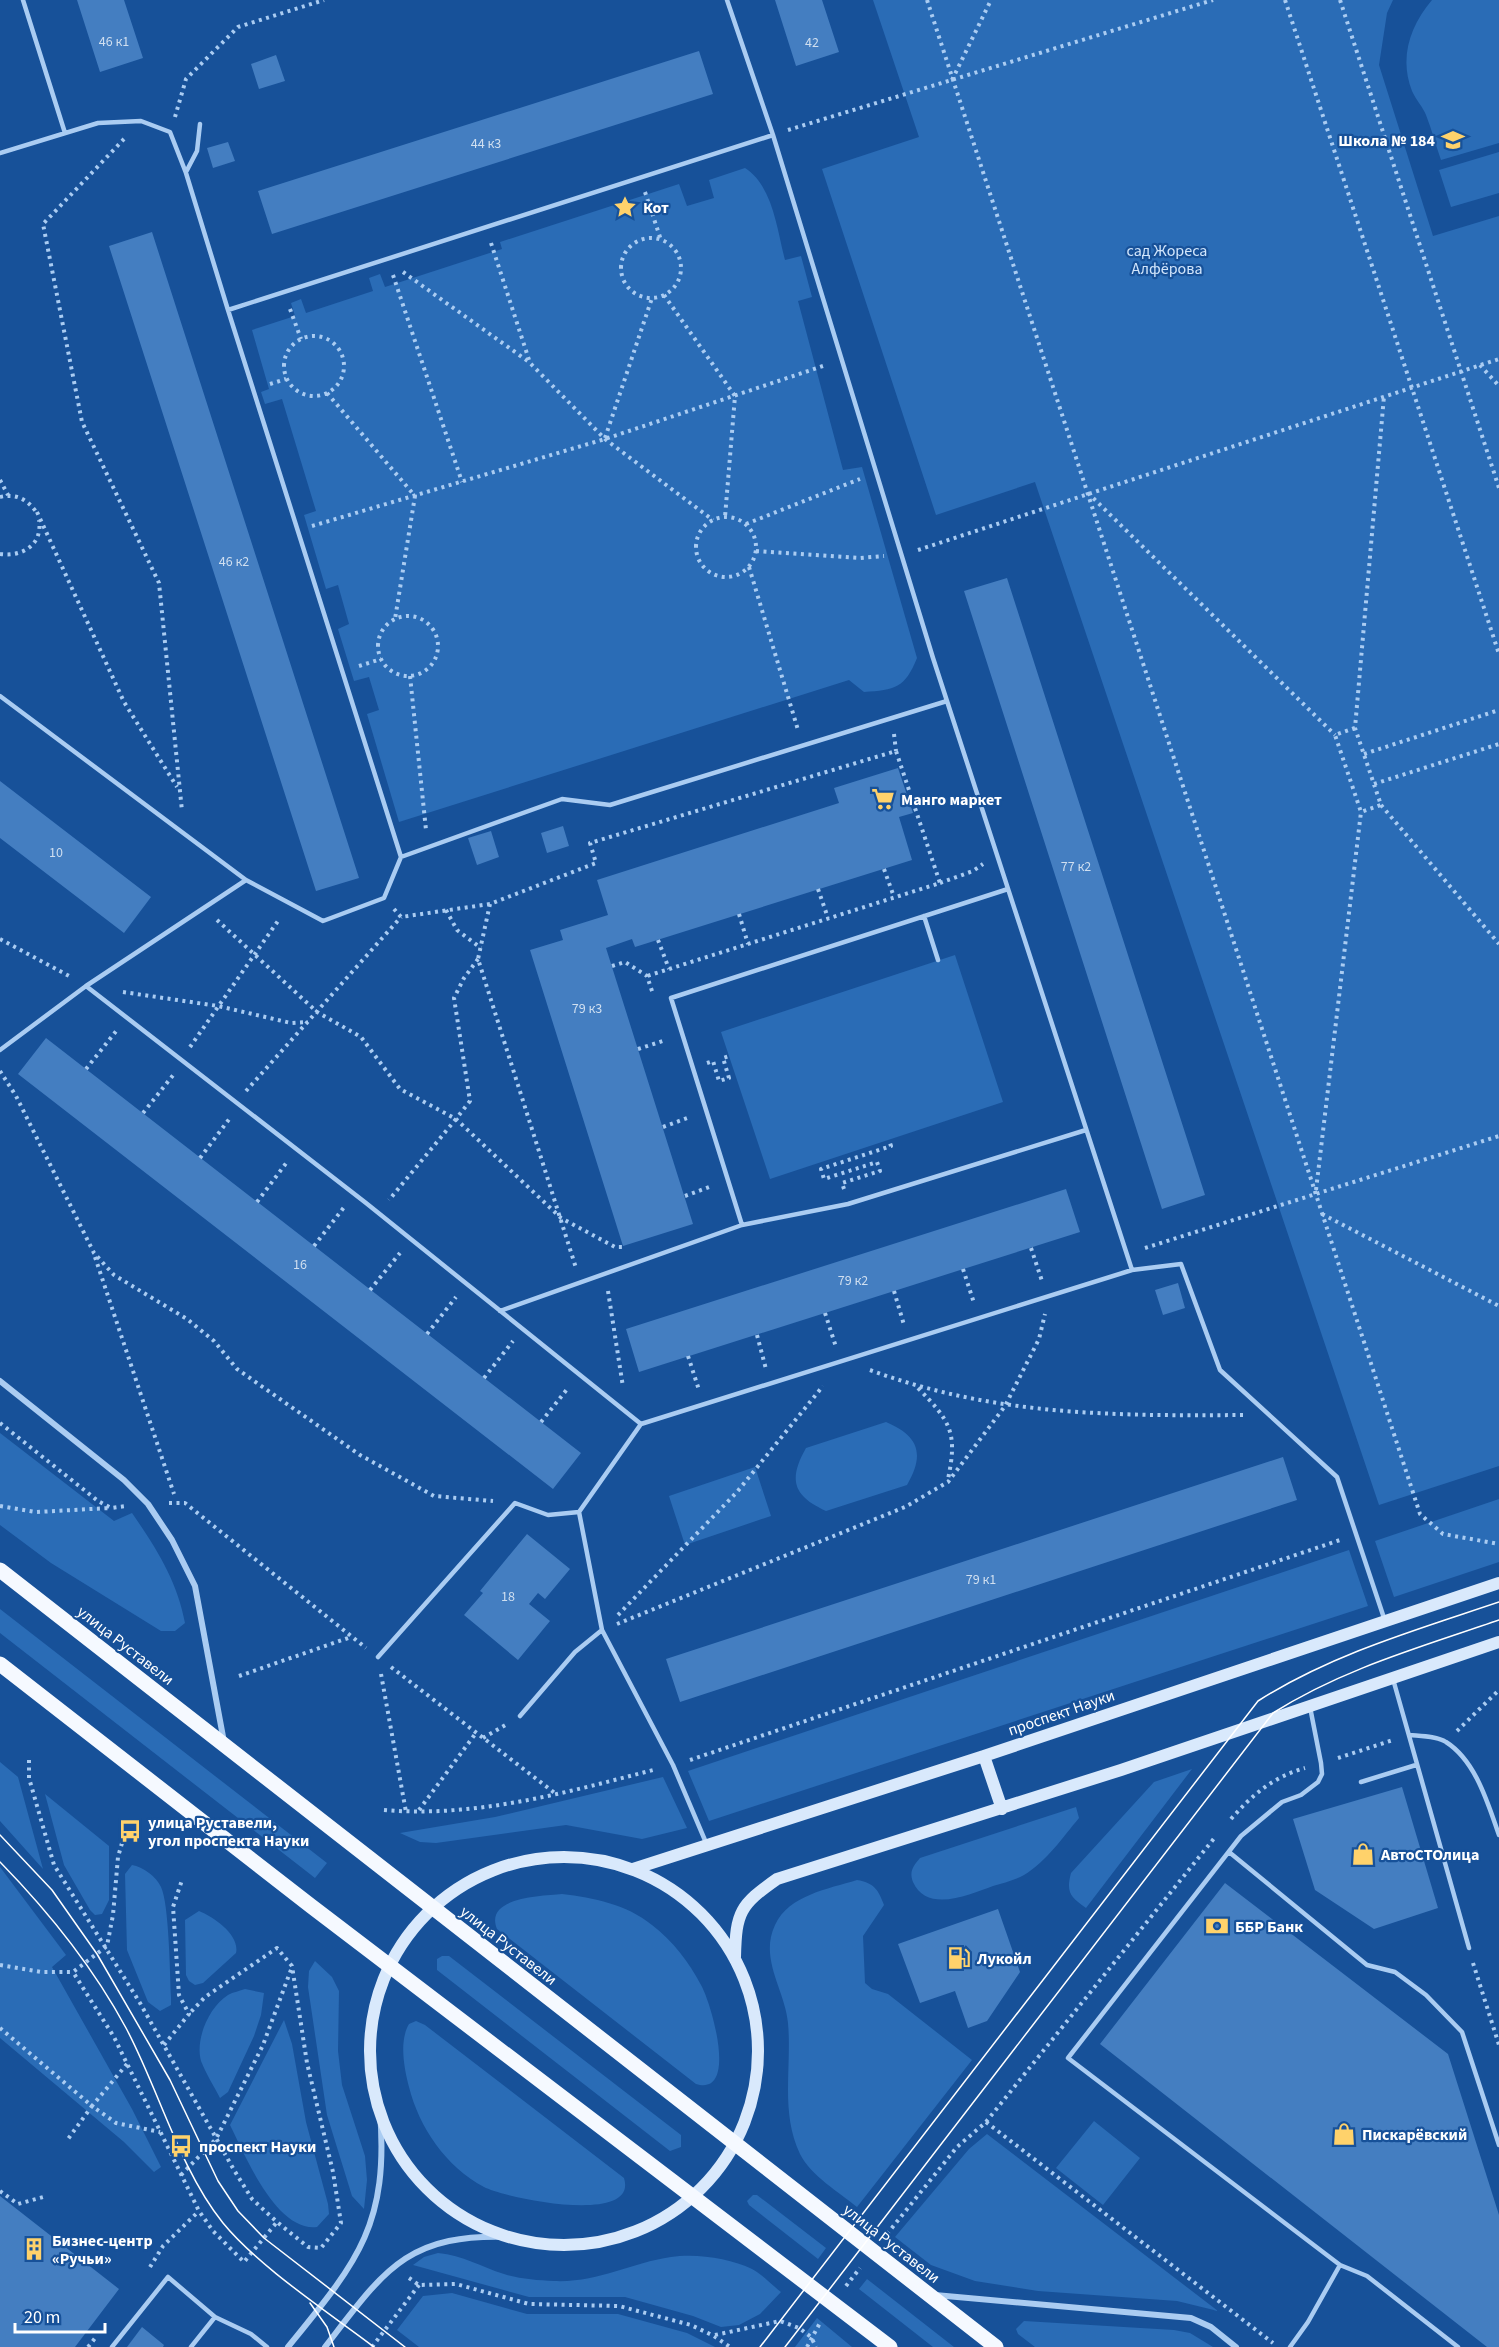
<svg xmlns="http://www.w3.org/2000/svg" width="1499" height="2347" viewBox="0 0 1499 2347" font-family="'Source Sans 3',sans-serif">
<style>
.green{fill:#2a6cb6}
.building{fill:#447ec1}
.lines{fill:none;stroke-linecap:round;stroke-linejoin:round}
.path{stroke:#aaccf2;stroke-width:4;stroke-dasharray:3 4.5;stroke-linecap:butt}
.lane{stroke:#aaccf2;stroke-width:4.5}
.street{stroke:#aaccf2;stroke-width:6}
.secondary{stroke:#d9e9fc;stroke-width:12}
.primary{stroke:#f5f9ff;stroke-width:15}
.tram{stroke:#fff;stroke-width:1.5}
.labels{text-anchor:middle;stroke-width:4.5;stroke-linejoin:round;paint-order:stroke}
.number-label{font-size:14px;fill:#d0dff0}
.poi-label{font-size:16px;font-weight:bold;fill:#fff;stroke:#175199;text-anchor:start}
.park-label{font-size:16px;fill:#d2e6fc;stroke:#175199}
.street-label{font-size:16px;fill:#fff;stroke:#175199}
</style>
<rect width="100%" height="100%" fill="#175199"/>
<path class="green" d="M873,0H1393L1387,13L1379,65L1433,236L1499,216V1466L1379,1505L1035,482L936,515L822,169L919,137Z
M1432,0H1499V143L1441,160C1436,146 1432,130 1426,115C1423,107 1416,100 1412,91C1399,58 1410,26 1432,0Z
M1499,152V193L1451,207L1439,170Z
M745,168C773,186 777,230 785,260L801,256L812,297L798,301L843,470L862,467L917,658C905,688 895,690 864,692L849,680L399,822L367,714L379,710L369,677L354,681L338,629L349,624L338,585L326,589L304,515L316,511L282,399L265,404L261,392L269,389L252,330L295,316L291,303L301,299L306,313L373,291L369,278L380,274L385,287L502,249L500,242L679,184L687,206L714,198L709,180Z
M955,955L1003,1102L770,1179L721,1032Z
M886,1422C919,1436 925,1454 907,1485L826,1511C793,1496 788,1480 806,1448Z
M0,1433L114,1521L132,1513C156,1548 177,1580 185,1623L175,1631H161L51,1563L0,1525Z
M755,1467L771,1516L685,1545L669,1496Z
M1499,1499V1562L1394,1597L1375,1541Z
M1349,1550L1368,1606L709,1821L688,1771Z
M0,1609L327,1863L315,1878L0,1633Z
M0,1762L18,1777L43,1869L0,1821Z
M1192,1769L1086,1908C1070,1897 1066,1892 1071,1873L1154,1782Z
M663,1777L687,1828L642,1839L566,1825L436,1843L420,1842L400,1833L495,1817Z
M45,1794L109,1846V1900L102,1914L95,1915L90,1910L64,1865Z
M1076,1807L1079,1818C1063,1837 1046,1862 1024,1875C1015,1880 1003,1883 993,1886C971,1894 927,1914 913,1882C909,1872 913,1866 920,1858Z
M132,1865C143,1867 156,1876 161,1887C169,1903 170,1975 171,1997V2005L160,2011L148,2002L127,1950L125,1874Z
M0,1867L66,1955L52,1967L132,2109L161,2167L154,2172L124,2142L0,2038Z
M857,1880C874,1883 878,1889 884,1905L863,1936L865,1983L872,1989L888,1994L972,2060L857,2207C839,2192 811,2176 800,2154C780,2112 792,2067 788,2023C785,1990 759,1959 775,1925C789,1895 828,1889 857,1880Z
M562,1894C594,1898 626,1904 652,1925C673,1941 689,1962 701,1985C711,2002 739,2097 696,2084L497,1929C484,1897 541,1896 562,1894Z
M199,1911C214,1917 240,1935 236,1953L203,1983L195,1985L189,1981L186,1975L185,1920Z
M442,1956H449L681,2135V2147L670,2151L437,1970V1959Z
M315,1961L332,1977L339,1991L338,2051L342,2085L365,2156L367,2180L364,2209L352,2196L327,2115L308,1987L309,1971Z
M245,1989L264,1993L261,2015L254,2036L228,2092L220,2098C214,2086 206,2074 201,2061C195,2039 209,2007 228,1995C233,1992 240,1991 245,1989Z
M284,2020L292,2044L306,2122L328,2204L329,2214L317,2227C276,2232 245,2155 230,2125Z
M416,2021L425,2025L624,2178C639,2226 505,2198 484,2187C446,2167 419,2127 409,2087C404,2068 399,2041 409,2024Z
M1094,2121L1140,2158L1103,2205L1056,2168Z
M987,2134L1218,2311L1177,2301L1038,2291L975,2281L931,2265L895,2237L969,2149Z
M753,2195H757L826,2248L818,2259L749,2205L747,2201Z
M438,2253C463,2255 481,2267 504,2274C520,2279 537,2280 554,2281C597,2283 630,2263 671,2257C695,2253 730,2258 752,2269C762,2274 772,2285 781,2292L760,2314L739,2325L721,2327L693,2316L625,2297H529L413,2265L424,2257Z
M867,2279L954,2347H933L859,2289Z
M452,2293L527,2314H618L687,2333L715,2347H419L397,2330L423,2296Z
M817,2318L852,2347H795Z
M1024,2321L1174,2330L1190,2333L1213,2347H1035L1018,2334L1016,2329Z"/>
<path class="building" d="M77,0H124L143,58L100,72Z
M775,0H822L839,52L796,66Z
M699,51L713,94L272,234L258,191Z
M276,55L285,81L259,89L251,64Z
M228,142L235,161L213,168L207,148Z
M152,232L359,878L316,891L109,246Z
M1007,578L1205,1195L1162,1209L964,591Z
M898,768L913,813L899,817L912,860L635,947L632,939L606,948L693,1224L623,1246L530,950L563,940L560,930L608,915L597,880L839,803L834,788Z
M0,781L151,897L124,933L0,838Z
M563,826L569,846L547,853L541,833Z
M491,831L499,857L477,865L468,838Z
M46,1038L581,1453L553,1489L18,1074Z
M1066,1189L1080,1232L639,1372L626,1329Z
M1178,1283L1185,1308L1163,1315L1155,1290Z
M1283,1457L1297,1500L680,1702L666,1659Z
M527,1534L570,1569L545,1599L538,1593L529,1604L550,1621L518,1660L464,1615L483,1593L480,1591Z
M1402,1787L1438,1908L1374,1929L1315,1890L1293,1819Z
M1225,1883L1448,2054L1499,2215V2347H1487L1100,2044Z
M998,1909L1020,1972L987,2021L968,2028L955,1991L920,2003L898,1944Z
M0,2196L119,2289L75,2347H0Z
M142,2327L164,2345L163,2347H127Z"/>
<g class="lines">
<path class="path" d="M927,0L1420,1514L1443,1534L1499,1544
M1285,0L1499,654
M1340,0L1499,488
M952,80L991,0
M175,117L186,79L238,27L324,0
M788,130L1213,0
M124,139L43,224L82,422L159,583L182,811
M645,192L661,240
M621 268a30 30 0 1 1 60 0a30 30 0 1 1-60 0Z
M491,243L530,363L605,439L713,520
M403,272L529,362
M393,275L462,482
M664,295L735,396L725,517
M290,309L301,339
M284 366a30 30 0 1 1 60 0a30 30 0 1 1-60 0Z
M1480,365L1499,386
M270,384L286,379
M327,393L415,496L395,619
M605,438L652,298
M0,480L8,495
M1088,493L1335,735
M0,497C17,493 28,500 37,513
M37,512L124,702L177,787
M696 547a30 30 0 1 1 60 0a30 30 0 1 1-60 0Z
M746,524L860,479
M312,526L605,439L826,365
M918,550L1499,359
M756,551L860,558L884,556
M0,554C22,557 43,545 39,520
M749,567L798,730
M378 646a30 30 0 1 1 60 0a30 30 0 1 1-60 0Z
M359,666L381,659
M410,676L426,830
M1355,728L1335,735L1361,812L1381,805L1355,728L1384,396
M894,734L896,751
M1364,754L1499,710
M1374,784L1499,744
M1381,805L1499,944
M884,869L894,897
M940,883L973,871L983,864
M818,889L828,918
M490,904L478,959L576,1268
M394,909L401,917L490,904L596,863L590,843L896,751L940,883L647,976
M446,910L457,930L481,948
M739,914L748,944
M217,920L317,1012L361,1037L400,1089L456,1119L389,1200
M0,939L71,977
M658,940L669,969
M478,959L464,978L454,998L470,1101L456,1119L561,1218L615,1247H625
M612,966L625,962L647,976L653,994
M123,992L218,1006L291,1023L308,1022
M190,1047L280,918
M638,1049L666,1040
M707,1063L713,1061L719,1081L729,1078L723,1058L729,1056
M86,1069L117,1030
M0,1071L16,1096L94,1253L114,1275L187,1319L214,1341L237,1369L360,1455L434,1496L493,1501
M246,1091L401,917
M143,1113L174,1074
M663,1127L690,1117
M200,1158L230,1118
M844,1189L842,1183L880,1171L877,1162L824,1179L821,1169L891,1146L889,1140
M1316,1190L1361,812
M685,1196L712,1186
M257,1202L287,1162
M1322,1214L1499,1306
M314,1246L345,1206
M1031,1248L1042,1281
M1145,1248L1499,1136
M95,1257L174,1494
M963,1269L974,1303
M370,1290L400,1253
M608,1291L623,1387
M894,1291L904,1325
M825,1313L836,1347
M427,1334L456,1297
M757,1335L766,1369
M688,1356L699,1390
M870,1370C994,1416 1115,1416 1245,1415
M484,1378L513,1341
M918,1388C950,1421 958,1432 948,1479
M541,1422L568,1388
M0,1423L98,1501L111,1508L126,1506
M169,1503H185L366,1648
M0,1506L36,1512L110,1508
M618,1615L737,1492L823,1386
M617,1624L905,1507L948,1482L1005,1406L1039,1339L1045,1314
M391,1667L556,1794
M381,1674L406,1812
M239,1676L351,1637
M1457,1731L1499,1690
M483,1738L507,1724
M1338,1758L1393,1740
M29,1760V1778L54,1865L140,2003L234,2170L252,2199L277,2222L308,2247L321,2248L341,2223L333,2172L307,2063L292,1966L277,1948L205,1997L189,2014
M690,1760L1340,1540
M384,1810C477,1818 568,1792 657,1769
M419,1810L476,1733
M1231,1819C1252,1795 1273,1777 1305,1768
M124,1836L118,1857L113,1915L107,1946L73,1972L114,2037L199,2211L213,2231L244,2262L277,2222
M1473,1963L1499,2045
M0,1965L42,1972H73
M0,2028L92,2106L68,2139
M164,2045L189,2014L179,1995L173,1907L182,1880
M127,2064L92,2106L116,2123L160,2132
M986,2122L1273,2343
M181,2175L216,2139L263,2045L292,1967
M0,2191L18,2204L47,2196
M887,2234L957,2147L986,2122L1216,1836
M150,2267L163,2246L199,2211
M409,2278L419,2285L456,2284L529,2304L619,2306L691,2325L714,2336L730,2347
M846,2286L860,2268
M715,2335L780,2321L799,2328L811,2337L816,2347
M88,2347L96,2337
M372,2347L419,2285
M807,2347L821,2321"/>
<path class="lane" d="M23,0L65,133
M727,0L773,135L933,658L1132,1270
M0,153L98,123L141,121L170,132L186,173L228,310
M186,172L197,151L200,124
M0,696L246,880
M401,857L562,799L610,805L947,701
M924,916L938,960
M86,986L246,880L323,921L384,898L401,857L228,310L773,135
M0,1050L86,986L366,1203L641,1424L1132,1270L1181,1264L1220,1370L1337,1477L1385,1621
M742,1225L671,998L1008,889
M500,1311L742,1225L848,1204L1086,1130
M641,1424L579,1512L602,1630L673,1765L707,1845
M378,1657L515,1503L548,1515L579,1512
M1393,1679L1469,1948
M520,1716L575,1652L602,1630
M1410,1735C1421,1736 1437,1736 1446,1742C1476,1761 1488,1804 1499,1835
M1361,1782L1416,1765
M1229,1852L1367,1965L1395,1972L1426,1995L1462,2032L1499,2145
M1340,2265L1367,2276L1458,2347
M112,2347L168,2277L215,2317L251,2334L267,2347
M191,2347L215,2317
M1290,2347L1308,2322L1340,2265L1068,2058L1241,1836L1282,1802L1301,1795L1318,1782L1322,1774L1321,1763L1310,1707"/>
<path class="street" d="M0,1381L124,1480L148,1504L172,1540L195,1586L224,1742
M935,2295L1191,2318L1211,2327L1236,2347
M288,2347C357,2262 389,2226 380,2111
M325,2347C384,2271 406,2233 510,2237"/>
<path class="secondary" d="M984,1756L1002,1809
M370 2051a194 194 0 1 1 388 0a194 194 0 1 1-388 0Z
M633,1869L984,1756L1499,1583
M735,1957C736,1912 740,1905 777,1879L1121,1770L1499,1642"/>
<path class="primary" d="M0,1570L996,2347
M0,1664L311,1906L890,2347"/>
<path class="tram" d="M0,1835L52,1890L97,1954L170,2080L218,2181L238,2211L264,2238L405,2347
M0,1862C48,1911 93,1967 126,2028C159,2090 179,2168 223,2223C259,2267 328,2312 374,2347
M310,2303L327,2327L334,2347
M760,2347L1258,1701C1332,1654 1416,1630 1499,1602
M785,2347L1273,1713C1342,1669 1421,1647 1499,1620"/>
</g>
<defs>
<g id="school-bare" transform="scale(1.8)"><path d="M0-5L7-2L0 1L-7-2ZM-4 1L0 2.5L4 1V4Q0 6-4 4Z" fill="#ffd26b" stroke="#175199" stroke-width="2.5" paint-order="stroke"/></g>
<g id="sight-bare" transform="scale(1.8)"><path d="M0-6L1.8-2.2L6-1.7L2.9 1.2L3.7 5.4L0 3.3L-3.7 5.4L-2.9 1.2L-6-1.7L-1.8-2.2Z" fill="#ffd26b" stroke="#175199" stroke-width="2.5" paint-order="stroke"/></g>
<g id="supermarket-bare" transform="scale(1.8)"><path d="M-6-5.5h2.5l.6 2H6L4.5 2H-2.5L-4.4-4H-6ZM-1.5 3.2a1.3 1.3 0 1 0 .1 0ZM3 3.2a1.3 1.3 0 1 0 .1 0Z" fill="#ffd26b" stroke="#175199" stroke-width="2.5" paint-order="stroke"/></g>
<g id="bus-bare" transform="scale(1.8)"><path d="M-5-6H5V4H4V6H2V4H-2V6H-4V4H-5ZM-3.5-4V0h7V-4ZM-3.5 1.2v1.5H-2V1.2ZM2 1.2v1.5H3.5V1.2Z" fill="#ffd26b" stroke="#175199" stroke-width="2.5" paint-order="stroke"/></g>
<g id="shop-bare" transform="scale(1.8)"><path d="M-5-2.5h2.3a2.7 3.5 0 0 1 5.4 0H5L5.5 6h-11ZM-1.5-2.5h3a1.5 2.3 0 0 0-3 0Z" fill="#ffd26b" stroke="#175199" stroke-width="2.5" paint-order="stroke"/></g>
<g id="bank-bare" transform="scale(1.8)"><path d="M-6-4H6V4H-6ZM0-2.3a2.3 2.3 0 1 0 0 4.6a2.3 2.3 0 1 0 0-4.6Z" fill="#ffd26b" stroke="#175199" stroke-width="2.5" paint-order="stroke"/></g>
<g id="fuel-bare" transform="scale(1.8)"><path d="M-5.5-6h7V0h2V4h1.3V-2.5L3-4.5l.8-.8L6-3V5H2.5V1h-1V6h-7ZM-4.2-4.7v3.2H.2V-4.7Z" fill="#ffd26b" stroke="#175199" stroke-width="2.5" paint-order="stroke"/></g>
<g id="building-bare" transform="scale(1.8)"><path d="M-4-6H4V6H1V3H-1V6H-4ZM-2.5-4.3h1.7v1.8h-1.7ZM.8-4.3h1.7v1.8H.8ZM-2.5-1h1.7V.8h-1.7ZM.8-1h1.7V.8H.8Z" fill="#ffd26b" stroke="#175199" stroke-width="2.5" paint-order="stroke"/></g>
</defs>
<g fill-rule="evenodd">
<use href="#school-bare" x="1453" y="140"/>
<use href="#sight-bare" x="625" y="207"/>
<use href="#supermarket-bare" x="883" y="799"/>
<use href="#bus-bare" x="130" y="1831"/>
<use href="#shop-bare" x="1363" y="1854"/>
<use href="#bank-bare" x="1217" y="1926"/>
<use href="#fuel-bare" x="959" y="1958"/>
<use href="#shop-bare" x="1344" y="2134"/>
<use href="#bus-bare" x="181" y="2146"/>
<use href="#building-bare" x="34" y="2249"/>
</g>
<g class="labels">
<g class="number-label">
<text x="114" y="46">46 к1</text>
<text x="812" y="47">42</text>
<text x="486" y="148">44 к3</text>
<text x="234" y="566">46 к2</text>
<text x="56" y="857">10</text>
<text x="1076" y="871">77 к2</text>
<text x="587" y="1013">79 к3</text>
<text x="300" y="1269">16</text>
<text x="853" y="1285">79 к2</text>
<text x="981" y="1584">79 к1</text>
<text x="508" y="1601">18</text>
</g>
<g class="poi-label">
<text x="1435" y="146" text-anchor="end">Школа № 184</text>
<text x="643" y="213">Кот</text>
<text x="901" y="805">Манго маркет</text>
<text x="148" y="1828">улица Руставели,<tspan x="148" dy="18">угол проспекта Науки</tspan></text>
<text x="1381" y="1860">АвтоСТОлица</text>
<text x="1235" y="1932">ББР Банк</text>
<text x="977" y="1964">Лукойл</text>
<text x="1362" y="2140">Пискарёвский</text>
<text x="199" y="2152">проспект Науки</text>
<text x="52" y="2246">Бизнес-центр<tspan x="52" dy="18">«Ручьи»</tspan></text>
</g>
<g class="park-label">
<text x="1167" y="256">сад Жореса<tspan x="1167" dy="18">Алфёрова</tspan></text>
</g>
<g class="street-label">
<text transform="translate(126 1645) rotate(38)" y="6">улица Руставели</text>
<text transform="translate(1061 1712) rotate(-19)" y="6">проспект Науки</text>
<text transform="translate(509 1945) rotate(38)" y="6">улица Руставели</text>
<text transform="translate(892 2243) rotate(38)" y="6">улица Руставели</text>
</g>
</g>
<path d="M15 2323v9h90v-9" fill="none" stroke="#ffffff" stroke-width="3"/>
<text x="24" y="2323" font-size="18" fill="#ffffff" stroke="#175199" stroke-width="4.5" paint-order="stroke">20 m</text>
</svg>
